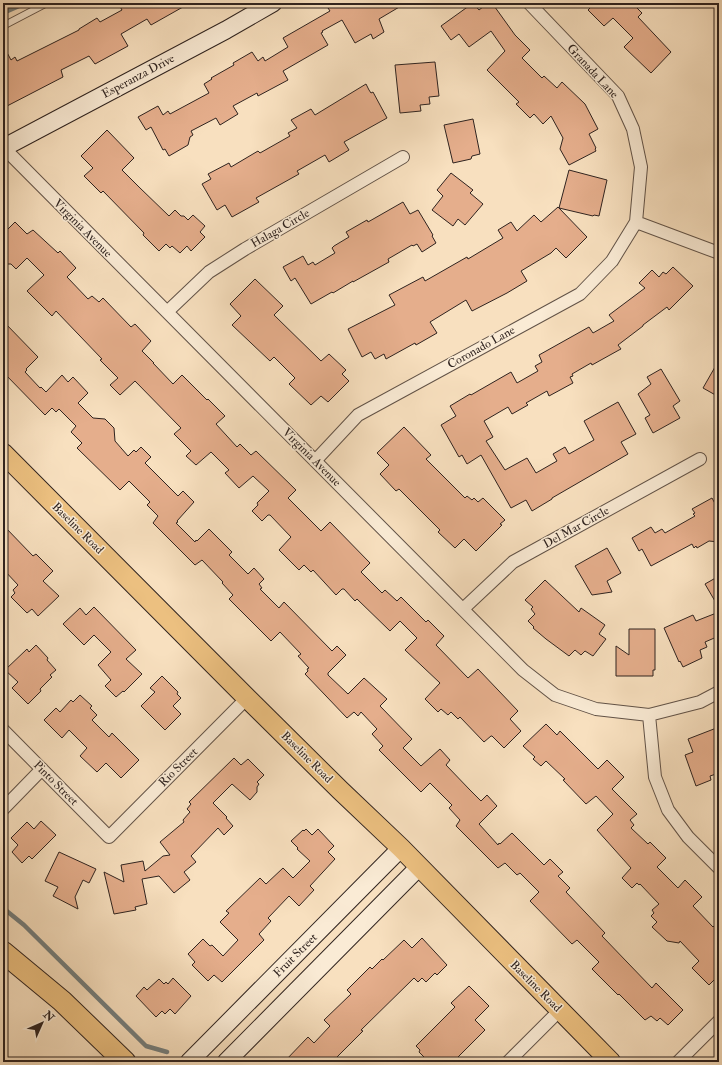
<svg xmlns="http://www.w3.org/2000/svg" width="722" height="1065" viewBox="0 0 722 1065" font-family="'IM FELL Double Pica',serif">
<style>
.lines{fill:none;stroke-linecap:round;stroke-linejoin:round}
.stream{stroke:#747e7d;stroke-width:4.5}
.building{fill:#e5ae8c;stroke:#2f231f}
.lane-casing{stroke:#615247;stroke-width:8}
.street-casing{stroke:#615247;stroke-width:14}
.secondary-casing{stroke:#2f231f;stroke-width:19}
.primary-casing{stroke:#2f231f;stroke-width:21}
.highway-casing{stroke:#2f231f;stroke-width:23}
.lane{stroke:#faebd5;stroke-width:6}
.street{stroke:#faebd5;stroke-width:12}
.secondary{stroke:#faebd5;stroke-width:17}
.primary{stroke:#ecc080;stroke-width:19}
.highway{stroke:#ecc080;stroke-width:21}
.labels{text-anchor:middle;stroke-width:3;stroke-linejoin:round;paint-order:stroke}
.street-label{font-size:12px;fill:#2f231f;stroke:#faebd5}
</style>
<rect width="100%" height="100%" fill="#f8e0bf"/>
<filter id="stains"><feTurbulence type="fractalNoise" baseFrequency=".005" numOctaves="4"/><feColorMatrix values="0 0 0 0 .2 0 0 0 0 .09 0 0 0 0 .02 0 0 0 .5 -.17"/></filter>
<radialGradient id="worn" r=".72"><stop offset=".6" stop-color="#630" stop-opacity="0"/><stop offset="1" stop-color="#630" stop-opacity=".3"/></radialGradient>
<g class="lines">
<path class="stream" d="M3,13L26,3
M3,908L24,925L146,1046L167,1052"/>
</g>
<path class="building" d="M118,3H190L151,25L147,19L121,34L128,46L95,64L89,56L61,70L63,77L7,106L3,97V45L11,60L15,57L17,61L79,30V29L97,18L100,22L122,10Z
M337,3H406L379,19L384,32L373,39L371,34L355,43L342,20L322,31L323,32L321,33L328,45L283,71L288,80L258,96L257,93L233,106L238,114L220,125L216,118L191,131L193,135L190,137L188,145L169,156L165,149L163,150L151,127L146,130L138,117L158,106L163,115L168,111L170,114L209,93L204,84L212,79L211,78L234,65L233,63L252,52L258,61L263,57L265,61L288,47L283,38L330,11L328,8Z
M473,3L479,10L488,3H492L515,35L530,50L522,58L542,78L544,76L557,88L562,82L585,104L598,129L589,134L596,148L595,149L596,151L569,165L560,149L563,138L551,116L543,124L534,114L530,118L516,104L519,102L487,70L505,51L491,31L469,47L459,34L451,40L441,26Z
M595,3H632L642,13L638,17L671,52L651,73L624,47L633,38L613,18L604,26L588,10Z
M435,62L439,96L429,97L430,104L420,105L421,111L400,113L395,65Z
M366,84L369,90L371,93L373,92L387,118L344,142L349,150L329,162L325,155L297,171L299,174L256,198L259,202L232,217L225,205L217,210L202,184L211,179L208,174L229,163L231,167L258,151L260,153L290,136L288,133L297,128L291,120L311,109L315,115Z
M473,119L480,154L472,156L471,159L453,163L444,125Z
M107,130L134,158L122,170L139,187L169,216L175,210L181,216H184L188,220L193,215L205,226L200,232L205,237L191,251L187,246L180,253L172,246L170,248L166,244L159,251L143,235L144,233L103,191L101,193L84,176L93,168L81,156Z
M569,170L607,180L599,216L594,215L593,216L559,208Z
M451,173L473,190L470,193L483,204L465,225L458,219L453,226L432,210L443,196L437,190Z
M403,202L410,214L418,210L433,235L432,236L436,243L422,252L417,244L413,246L412,245L388,259L389,262L353,282V281L333,293L332,292L311,304L295,278L291,281L283,267L303,256L308,265L313,262L315,265L335,253L332,248L334,246L349,237L346,232L367,220L368,222Z
M558,207L587,237L566,258L556,248L551,253L521,271L527,281L507,293L472,311L466,300L430,322L437,333L416,345L415,343L386,359L384,354L375,359L371,352L362,357L348,329L395,305L389,295L423,277L425,281L467,257L468,259L503,238L498,230L511,222L517,231L534,215L541,222Z
M15,222L27,234L33,230L58,253L60,251L76,268L67,277L88,299L92,296L99,302L103,298L131,327L135,324L151,341L142,351L154,363H153L173,384L182,375L207,400L208,399L225,416L216,424L237,447L240,444L251,455L256,451L296,490L288,498L321,531L330,522L370,563L361,572L382,593L385,590L397,601L401,597L426,622L428,620L444,636L436,645L468,678L478,669L518,711L510,719L521,731L504,748L492,736H491L484,742L460,717L458,719L451,712L448,715L441,709L438,712L425,699L440,683L405,650L417,638L400,621L390,631L357,599L355,601L344,589H342L336,595L313,570L311,572L304,565L299,570L279,550L291,537L270,515H268L262,521L252,511L258,505L257,503L269,491L253,476L239,488L225,473L229,470L211,452L196,465L186,456L191,451L174,434L181,428L135,381L120,395L110,385L118,378L100,360L102,359L56,311L52,316L27,291L44,275L27,258L16,269L11,264H7L3,261V234Z
M673,267L693,286L669,310L667,307L643,325V326L618,345L621,349L619,350L592,365L591,363L572,374L573,376L570,377L573,383L549,396L547,391L526,403L528,405L512,414L508,407L484,421L493,437L486,441L505,470L527,458L536,473L557,461L553,454L565,447L569,454L594,440L584,421L618,402L636,434L621,442L628,454L552,498V499L532,511L526,500L511,508L481,455L467,464L462,455L459,457L441,425L456,416L450,406L470,394L471,395L511,372L517,383L538,371L535,366L542,362L539,355L589,327L593,333L614,321L609,315L645,288L639,283L652,270L659,277L663,272L666,274Z
M255,279L283,306L274,315L321,361L329,354L346,370L342,374L349,381L328,402L321,396L311,405L289,384L295,378L274,357L270,361L232,325L241,316L230,304Z
M3,321L38,357L26,369L27,370L25,372L40,388L41,387L46,392L62,375L68,382L73,377L88,393L78,403L93,418L105,419L114,428L115,441L128,456L134,450L136,452L141,447L151,457L145,463L178,496L183,491L194,502L177,521L178,522L176,523L195,542L196,540L197,541L209,529L232,552L229,555L248,574L254,568L264,579L259,584L262,588L260,589L279,608L284,602L332,651L337,646L346,655L328,673V675L348,694L364,678L387,699L380,706L412,739L403,748L421,766L440,749L450,760L446,765L470,790L481,801L487,795L497,806L479,824L498,845L499,843L500,844L512,833L544,865L550,859L563,872L558,876L570,888L566,892L605,933L602,936L652,988L656,983L683,1010L668,1025L660,1018L657,1021L651,1016L645,1020L619,994L618,995L592,969L599,962L577,940L572,944L530,901L539,892L520,873L517,875L505,863L498,868L456,826L460,820L449,808L452,805L430,783L421,792L379,750L383,746L372,734L377,729L361,712L358,716L354,712L347,718L305,674L308,671L307,669L309,668L298,656L301,654L280,632L271,641L229,599L233,595L222,583L223,582L202,560L195,565L153,523L158,516L147,505L150,502L129,481L120,490L77,448L82,443L71,432L76,426L59,409L56,412L52,408L45,415L3,372Z
M719,360V397L703,388Z
M661,369L680,401L673,406L680,418L653,433L645,418L650,415L638,394L651,384L647,377Z
M404,427L431,455L426,459L465,498L467,496L472,500L474,498L478,502L483,498L505,520L500,524L502,525L476,551L464,539L455,548L438,532L440,530L399,489L396,491L380,474L389,465L377,453Z
M712,498L719,511V542L709,541L697,548L696,546L694,548L692,544L651,566L642,549L639,551L632,538L651,527L655,533L662,529L665,533L695,516L693,514L695,513L692,509Z
M3,525L33,556L36,554L53,571L43,581L59,596L38,616L32,609L27,613L11,597L15,593L13,590L18,585L3,569Z
M607,548L621,573L607,581L612,592L592,595L575,566Z
M719,576V608L705,584Z
M545,580L579,612L581,608L605,625L599,634L606,639L593,656L585,651L581,655L575,650L569,656L546,639L533,628L534,627L528,621L535,614L531,609L533,607L525,600Z
M94,607L136,650L126,659L142,674L124,692L123,691L116,697L105,686L111,680L98,665L111,652L94,635L84,645L63,624L80,608L86,615Z
M719,612V636L705,642L707,647L700,650L702,658L683,667L680,661L679,662L664,628L693,615L696,621Z
M629,629H655V670H653V676H616V646L629,655Z
M36,645L48,658L47,660L56,670L50,675L52,677L40,689L41,691L28,704L12,688L18,682L5,670L27,649L29,652Z
M162,676L178,692L177,694L181,698L173,706L181,714L165,730L141,706L155,692L150,688Z
M80,695L92,706L90,708L97,715L92,720L109,737L112,733L139,760L121,778L106,763L97,772L80,756L87,748L69,730L62,738L44,720L56,708L60,712L71,700L73,702Z
M546,724L557,735L560,731L598,769L607,760L624,777L612,789L637,814L630,820L634,825L631,828L648,844L650,842L666,858L657,867L678,888L685,880L702,897L693,906L713,927L719,921V975L709,985L692,968L699,961L680,941L679,943L667,941L652,927L657,922L651,916L654,913L652,910L659,904L640,884L639,885L637,883L632,888L622,878L631,868L597,830L613,814L596,796L586,804L563,780L565,779L546,761L541,766L533,759L535,757L523,746Z
M719,727V773L710,776L711,780L696,786L685,755L693,752L688,739Z
M234,758L241,765L248,759L264,775L257,782L259,784L257,787V792L250,800L232,784L213,803L227,817L226,818L233,826L224,835L218,828L191,856L196,862L184,872L190,880L174,893L159,876L142,879L147,904L135,907L136,910L114,914L104,872L124,882L121,865L143,861L145,871L163,856L170,855L160,842L184,822L183,820L190,812L187,809L191,804L189,802Z
M41,821L56,835L32,859L29,856L22,863L12,852L18,845L11,838L27,822L34,829Z
M306,829L312,835L318,829L334,846L328,852L335,859L310,886L314,890L299,906L289,896L268,918L271,921L259,934L264,940L222,982L214,975L208,981L192,965L195,962L188,954L203,939L210,946L212,945L223,956L238,940L220,922L229,913L226,911L260,878L266,884L283,868L293,878L310,861L297,849L298,848L291,841L303,830L304,831Z
M59,852L96,869L89,883L83,880L75,897L78,909L53,896L58,887L45,881Z
M422,938L447,965L437,975L435,973L426,982L422,978L418,982L414,978L361,1030L363,1031L332,1062H284L308,1037L314,1043L330,1026L324,1020L351,994L347,990L370,967L372,969L382,959L383,960L404,940L412,948Z
M173,978L191,996L175,1014L170,1009L165,1014L162,1011L156,1017L136,996L144,987L147,990L159,979L164,984L166,982L168,984Z
M469,986L489,1006L475,1020L485,1030L453,1062H429L419,1052L420,1050L416,1046L455,1007L451,1003Z"/>
<g class="lines">
<g class="lane-casing">
<path id="lane" d="M3,26L47,3"/>
</g>
<g class="street-casing">
<path id="street" d="M4,148L523,670L555,695L596,709L649,715L700,702L719,692
M636,222L719,253
M167,312L209,272L245,249L403,157
M315,461L358,415L580,294L612,261L636,222L641,167L633,129L618,96L529,3
M463,609L513,562L700,459
M649,715L655,777L668,810L688,837L719,868
M3,730L109,837L247,698
M3,809L42,769
M508,1062L560,1010
M678,1062L719,1021"/>
</g>
<g class="secondary-casing">
<path id="secondary" d="M3,148L226,30L273,3
M189,1062L401,848
M226,1062L419,867"/>
</g>
<g class="primary-casing">
<path id="primary" d="M3,453L247,698L340,790L401,848L611,1062"/>
</g>
<g class="highway-casing">
<path id="highway" d="M3,952L62,1001L125,1062"/>
</g>
<use href="#lane" class="lane"/>
<use href="#street" class="street"/>
<use href="#secondary" class="secondary"/>
<use href="#primary" class="primary"/>
<use href="#highway" class="highway"/>
</g>
<g class="labels">
<g class="street-label">
<text transform="translate(593 71) rotate(47)" y="4">Granada Lane</text>
<text transform="translate(138 76) rotate(-28)" y="4">Esperanza Drive</text>
<text transform="translate(83 228) rotate(45)" y="4">Virginia Avenue</text>
<text transform="translate(280 228) rotate(-30)" y="4">Halaga Circle</text>
<text transform="translate(481 347) rotate(-29)" y="4">Coronado Lane</text>
<text transform="translate(312 457) rotate(45)" y="4">Virginia Avenue</text>
<text transform="translate(576 527) rotate(-29)" y="4">Del Mar Circle</text>
<text transform="translate(78 528) rotate(45)" y="4">Baseline Road</text>
<text transform="translate(307 757) rotate(45)" y="4">Baseline Road</text>
<text transform="translate(178 767) rotate(-45)" y="4">Rio Street</text>
<text transform="translate(56 783) rotate(45)" y="4">Pinto Street</text>
<text transform="translate(295 955) rotate(-45)" y="4">Fruit Street</text>
<text transform="translate(536 986) rotate(45)" y="4">Baseline Road</text>
</g>
</g>
<rect width="722" height="1065" fill="none" stroke="#f8e0bf" stroke-width="16"/>
<rect x="4" y="4" width="714" height="1057" fill="none" stroke="#2f231f" stroke-width="2"/>
<rect x="8" y="8" width="706" height="1049" fill="none" stroke="#2f231f"/>
<g transform="translate(42 1023) rotate(45)" stroke="#faebd5" stroke-width="3" paint-order="stroke">
<path d="M0-3L7 15L0 10L-7 15Z" fill="#2f231f"/>
<text y="-6" font-size="11" font-weight="bold" text-anchor="middle" fill="#2f231f">N</text>
</g>
<rect width="100%" height="100%" filter="url(#stains)"/>
<rect width="100%" height="100%" fill="url(#worn)"/>
</svg>
